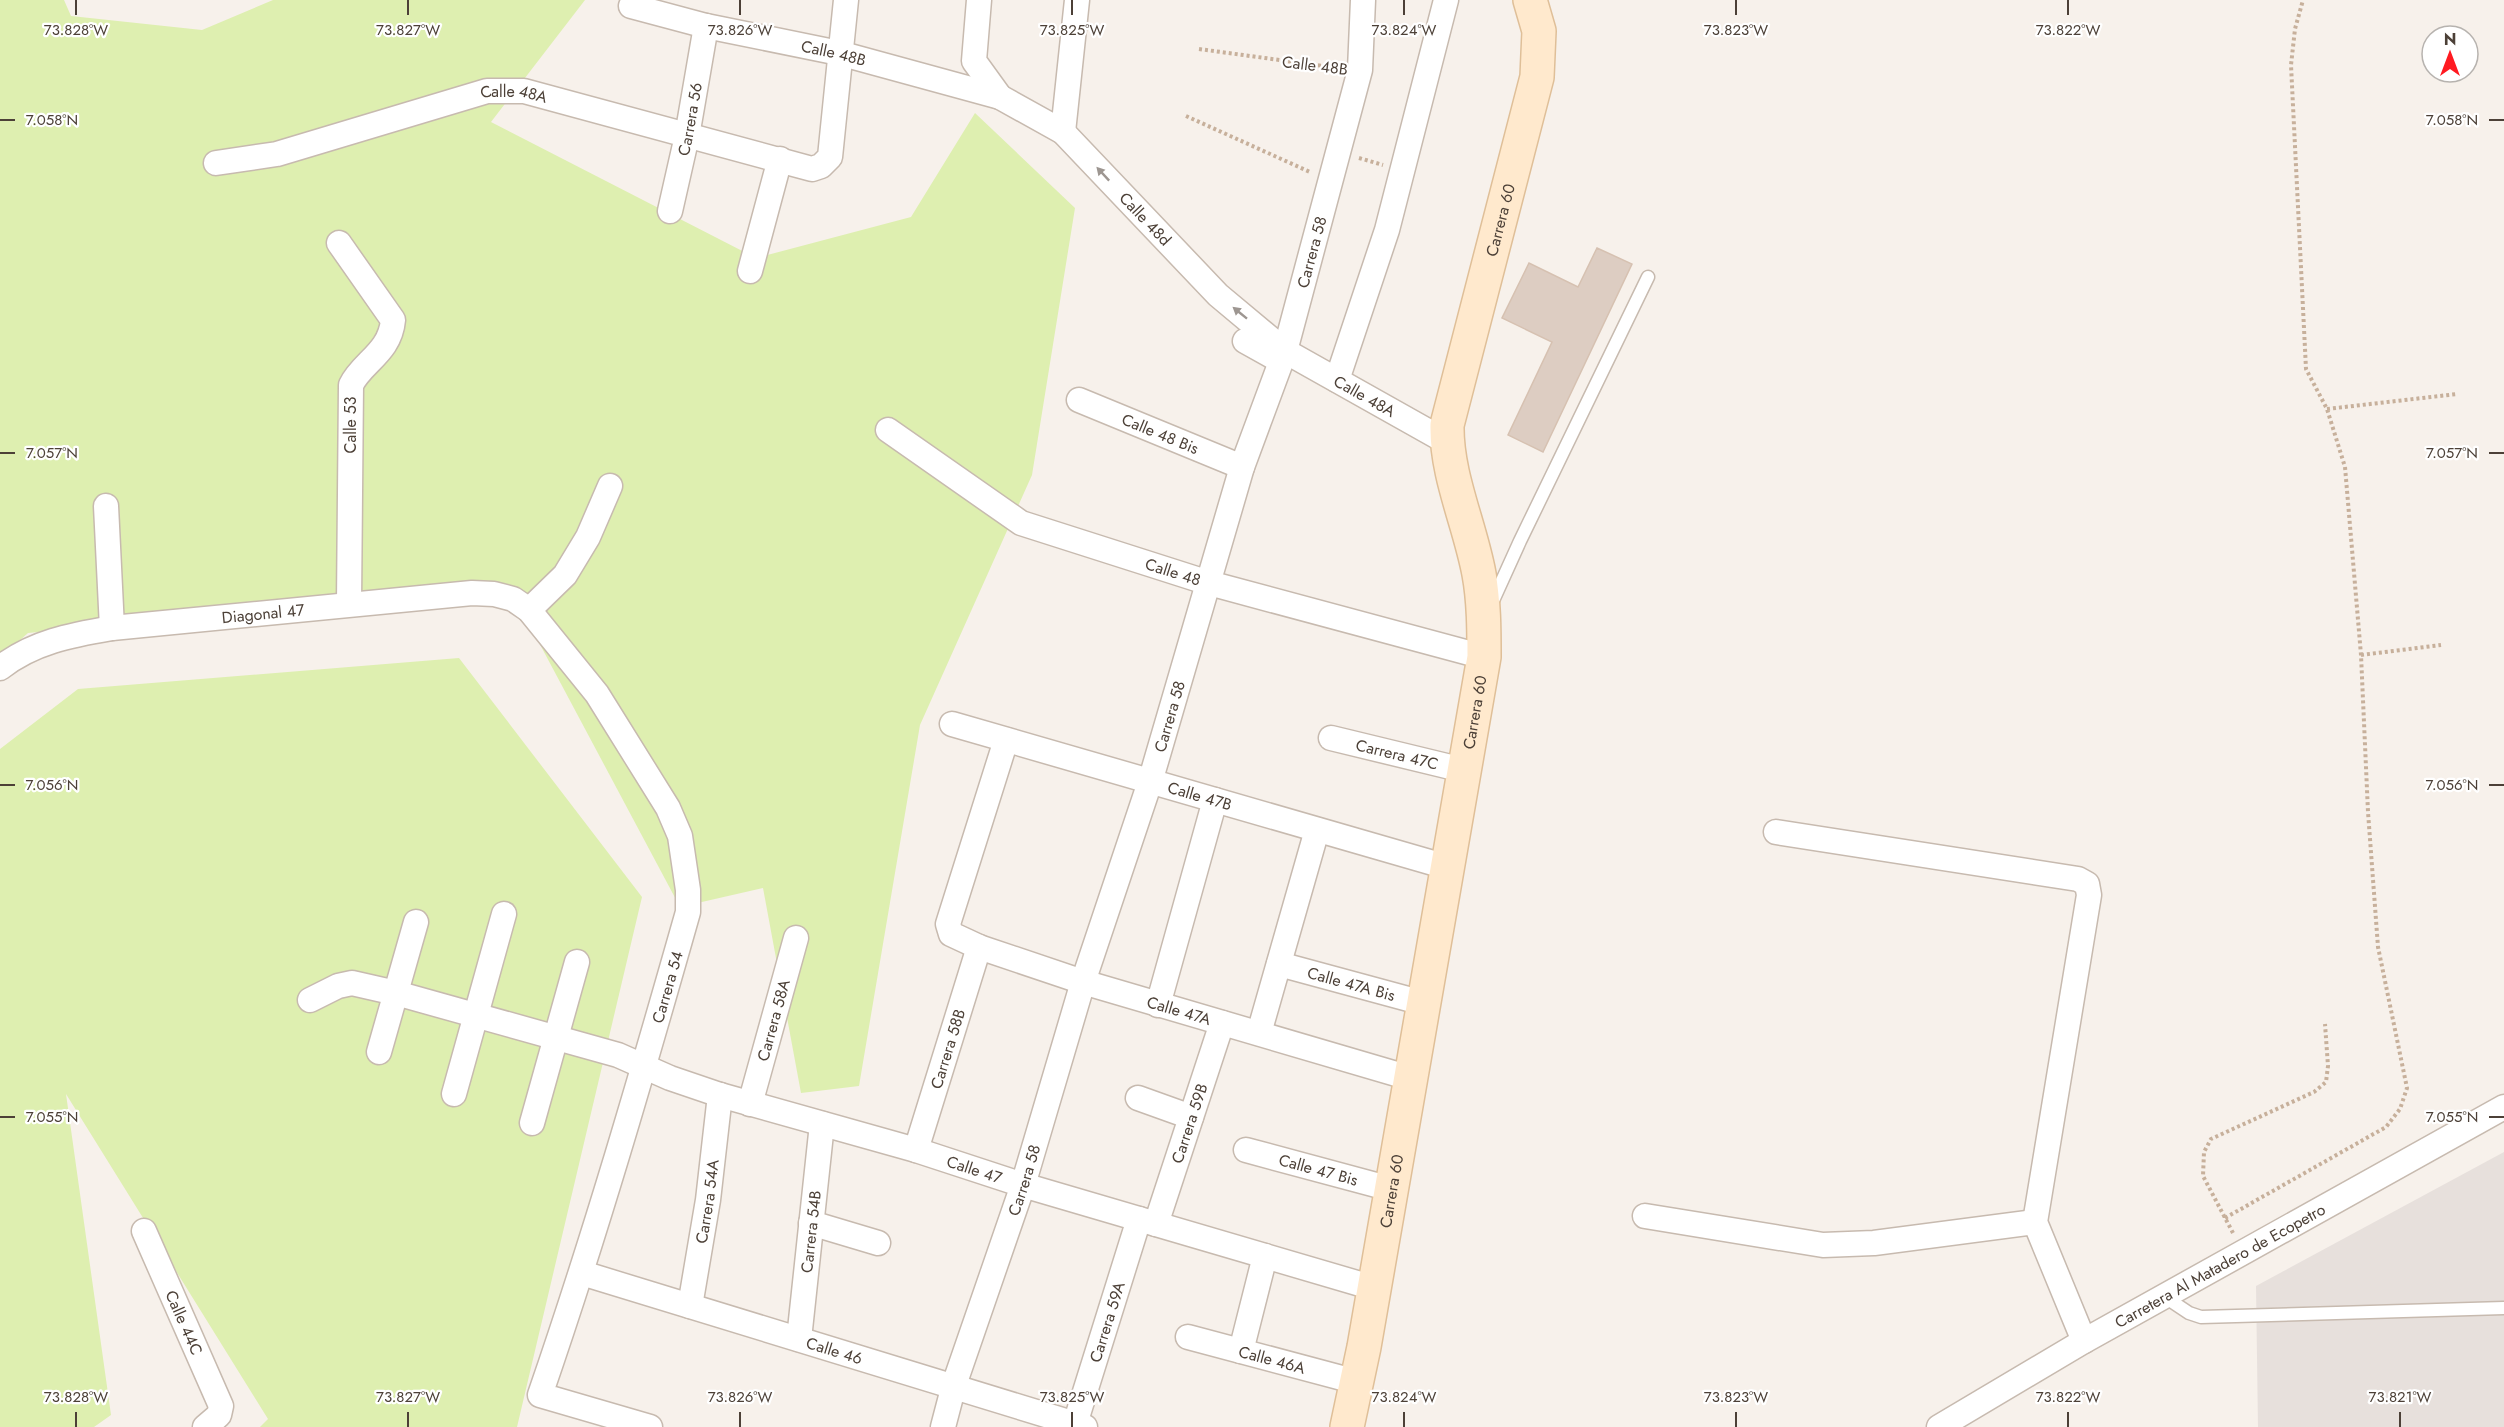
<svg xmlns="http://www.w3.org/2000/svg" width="2504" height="1427" viewBox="0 0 2504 1427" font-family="Jost,sans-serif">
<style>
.industrial{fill:#e7e0dc}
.green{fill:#deefb0}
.building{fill:#ddcdc2;stroke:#d6c1b1;stroke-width:1.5}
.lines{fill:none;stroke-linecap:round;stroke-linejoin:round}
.lane-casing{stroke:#c7baaf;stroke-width:15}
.street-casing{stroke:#c7baaf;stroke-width:27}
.secondary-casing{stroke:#dfbf98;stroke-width:36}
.path{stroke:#c7b09b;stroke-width:4;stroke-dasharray:3 3;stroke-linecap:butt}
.lane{stroke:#fff;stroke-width:12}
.street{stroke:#fff;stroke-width:24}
.secondary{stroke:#ffe9cd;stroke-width:33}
.oneway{fill:#9d9691}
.ticks{fill:none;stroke:#4c4037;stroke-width:2}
.labels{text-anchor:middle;stroke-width:4.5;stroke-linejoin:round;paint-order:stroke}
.street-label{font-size:16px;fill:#4c4037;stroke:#fff}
.ticks-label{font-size:15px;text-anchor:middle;fill:#4c4037;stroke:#fff;stroke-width:4.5;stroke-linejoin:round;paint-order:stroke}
</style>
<rect width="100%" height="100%" fill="#f7f1eb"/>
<path class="industrial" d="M2504,1152V1427H2258L2256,1286Z"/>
<path class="green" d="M0,0H64L71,16L202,30L273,0H585L491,122L756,258L911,217L975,113L1075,208L1032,475L920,725L859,1086L801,1093L763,888L680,907L512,592L350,601L28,633L0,658Z
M459,658L642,897L517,1427H260L268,1419L66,1094L111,1415L94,1427H0V749L78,689Z"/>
<path class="building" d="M1597,248L1632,264L1543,452L1508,435L1552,342L1502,318L1529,263L1578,287Z"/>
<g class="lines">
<g class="lane-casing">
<path id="lane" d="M1491,605L1520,541L1648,277
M2165,1297L2189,1313L2201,1317L2504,1308"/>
</g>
<g class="street-casing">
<g id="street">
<path d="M979,0L974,61L1000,97"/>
<path id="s1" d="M631,6L706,26L839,53L1000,97L1063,132L1218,295L1285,351L1447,442"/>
<path d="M1063,132L1077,0"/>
<path id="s2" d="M216,163L277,154L487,91H524L812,169L821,166L830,157L846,0"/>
<path id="s3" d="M670,211L687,136L706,26"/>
<path d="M339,243L393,320C390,353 362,362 351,385L349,603"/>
<path d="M750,271L780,159"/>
<path d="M1245,341L1281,361"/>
<path d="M1337,380L1387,230L1446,0"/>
<path id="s4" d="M1079,400L1242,467"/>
<path id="s5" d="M888,430L1021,523L1209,583L1484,657"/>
<path d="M106,506L112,628"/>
<path d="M529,610L565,575L588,537L610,486"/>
<path id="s6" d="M0,668C33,642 71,635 112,628L472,593L494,594L513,599L529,610L597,694L668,808L680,836L688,890V912C642,1074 595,1236 540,1395L650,1427"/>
<path id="s7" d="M952,724L1447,867"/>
<path id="s8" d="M1331,738L1463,770"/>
<path id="s9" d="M1006,740L948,924L951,934L979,947L1083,982L1410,1078"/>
<path d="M1776,832L2078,879L2087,884L2089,895L2035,1222L2084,1341"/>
<path id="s10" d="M1279,964L1423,1003"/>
<path id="s11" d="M310,1000L338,986L352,983L396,993L618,1055L670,1078L720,1095L916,1150L1023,1185L1374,1288"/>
<path d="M1158,1005L1215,800"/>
<path d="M1259,1033L1317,830"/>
<path d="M379,1052L416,922"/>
<path d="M454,1094L504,914"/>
<path d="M1138,1098L1191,1117"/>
<path id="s12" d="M750,1104L796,938"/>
<path d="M532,1123L577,962"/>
<path id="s13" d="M916,1150L979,947"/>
<path id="s14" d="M1246,1150L1391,1189"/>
<path d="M1645,1216L1823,1245L1874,1243L2035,1222"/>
<path d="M811,1223L878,1243"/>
<path id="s15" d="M1156,1224L1222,1023"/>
<path id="s16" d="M144,1231L221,1406L219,1415L205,1427"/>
<path id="s17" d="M582,1273L1085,1427"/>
<path id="s18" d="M690,1306L708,1200L720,1095"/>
<path id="s19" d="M1188,1337L1357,1382"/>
<path id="s20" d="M799,1339L822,1124"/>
<path d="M1241,1351L1265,1256"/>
<path id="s21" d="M943,1427L954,1385L1023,1185L1083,982L1150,782L1242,467L1285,351L1360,70L1363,0"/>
<path id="s22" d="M1074,1427L1139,1219"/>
<path id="s23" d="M1939,1427L2084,1341L2504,1107"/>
</g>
</g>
<g class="secondary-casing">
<g id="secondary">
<path id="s24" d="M1347,1427L1364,1347L1484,657C1484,630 1484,601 1479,574C1470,525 1446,475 1447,425L1537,77L1539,31L1530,0"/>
</g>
</g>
<path class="path" d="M1199,49L1338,68
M1186,116L1310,172
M1359,158L1383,165
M2327,409L2457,394
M2361,655L2441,645
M2225,1218L2386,1127L2400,1109L2407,1088L2378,947L2368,812L2361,655L2345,467L2327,409L2306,369L2291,65L2295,29L2303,0
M2233,1233L2203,1176L2204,1152L2211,1139L2314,1092L2326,1082L2328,1066L2325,1024"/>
<use href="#lane" class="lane"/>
<use href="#street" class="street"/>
<use href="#secondary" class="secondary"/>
</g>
<defs><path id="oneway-solid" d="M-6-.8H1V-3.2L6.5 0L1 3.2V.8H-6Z" transform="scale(1.5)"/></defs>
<g class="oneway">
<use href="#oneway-solid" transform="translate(1103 174) rotate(-133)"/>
<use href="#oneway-solid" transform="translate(1240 313) rotate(-141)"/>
</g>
<path class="ticks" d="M76,0V15M408,0V15M740,0V15M1072,0V15M1404,0V15M1736,0V15M2068,0V15M0,120H15M2489,120H2504M0,453H15M2489,453H2504M0,785H15M2489,785H2504M0,1117H15M2489,1117H2504M76,1412V1427M408,1412V1427M740,1412V1427M1072,1412V1427M1404,1412V1427M1736,1412V1427M2068,1412V1427M2400,1412V1427"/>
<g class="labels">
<g class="street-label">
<text dy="6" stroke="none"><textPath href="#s1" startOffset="208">Calle 48B</textPath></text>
<text transform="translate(1315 65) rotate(7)" y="6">Calle 48B</text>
<text dy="6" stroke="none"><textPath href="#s2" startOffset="308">Calle 48A</textPath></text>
<text dy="6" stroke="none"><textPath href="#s3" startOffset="94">Carrera 56</textPath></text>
<text dy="6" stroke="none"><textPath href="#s1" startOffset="572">Calle 48d</textPath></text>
<text dy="6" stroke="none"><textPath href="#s24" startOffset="1230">Carrera 60</textPath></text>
<text dy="6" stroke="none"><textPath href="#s21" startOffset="1232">Carrera 58</textPath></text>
<text dy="6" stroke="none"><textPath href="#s1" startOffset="856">Calle 48A</textPath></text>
<text transform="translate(350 425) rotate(-90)" y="6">Calle 53</text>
<text dy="6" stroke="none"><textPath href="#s4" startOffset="88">Calle 48 Bis</textPath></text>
<text dy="6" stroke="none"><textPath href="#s5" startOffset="322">Calle 48</textPath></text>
<text dy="6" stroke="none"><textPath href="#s6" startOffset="272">Diagonal 47</textPath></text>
<text dy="6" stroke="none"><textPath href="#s24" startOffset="726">Carrera 60</textPath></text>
<text dy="6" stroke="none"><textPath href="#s21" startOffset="746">Carrera 58</textPath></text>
<text dy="6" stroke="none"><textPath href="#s8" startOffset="68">Carrera 47C</textPath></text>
<text dy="6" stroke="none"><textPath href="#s7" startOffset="258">Calle 47B</textPath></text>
<text dy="6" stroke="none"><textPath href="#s10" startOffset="75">Calle 47A Bis</textPath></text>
<text transform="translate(667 987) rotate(-74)" y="6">Carrera 54</text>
<text dy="6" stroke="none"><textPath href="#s9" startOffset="444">Calle 47A</textPath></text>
<text dy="6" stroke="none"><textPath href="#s12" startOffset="87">Carrera 58A</textPath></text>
<text dy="6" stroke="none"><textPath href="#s13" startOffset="106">Carrera 58B</textPath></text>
<text dy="6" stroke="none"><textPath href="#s15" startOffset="106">Carrera 59B</textPath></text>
<text dy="6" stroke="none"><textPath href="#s11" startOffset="696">Calle 47</textPath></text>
<text dy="6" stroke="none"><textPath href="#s14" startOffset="75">Calle 47 Bis</textPath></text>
<text dy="6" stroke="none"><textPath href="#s21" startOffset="260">Carrera 58</textPath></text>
<text dy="6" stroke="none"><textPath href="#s24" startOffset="240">Carrera 60</textPath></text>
<text dy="6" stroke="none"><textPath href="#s18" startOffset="106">Carrera 54A</textPath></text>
<text dy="6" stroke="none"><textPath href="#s20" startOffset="108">Carrera 54B</textPath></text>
<text dy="6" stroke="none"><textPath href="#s23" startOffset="324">Carretera Al Matadero de Ecopetro</textPath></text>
<text dy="6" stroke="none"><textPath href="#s16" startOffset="100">Calle 44C</textPath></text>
<text dy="6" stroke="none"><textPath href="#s22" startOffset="110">Carrera 59A</textPath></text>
<text dy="6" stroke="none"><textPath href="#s17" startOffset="264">Calle 46</textPath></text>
<text dy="6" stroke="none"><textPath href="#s19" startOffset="87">Calle 46A</textPath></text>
</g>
</g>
<g class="ticks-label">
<text x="76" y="35">73.828°W</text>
<text x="408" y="35">73.827°W</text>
<text x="740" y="35">73.826°W</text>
<text x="1072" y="35">73.825°W</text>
<text x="1404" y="35">73.824°W</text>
<text x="1736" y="35">73.823°W</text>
<text x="2068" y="35">73.822°W</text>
<text x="52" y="125">7.058°N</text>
<text x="2452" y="125">7.058°N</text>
<text x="52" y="458">7.057°N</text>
<text x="2452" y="458">7.057°N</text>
<text x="52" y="790">7.056°N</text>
<text x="2452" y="790">7.056°N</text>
<text x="52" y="1122">7.055°N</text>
<text x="2452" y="1122">7.055°N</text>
<text x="76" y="1402">73.828°W</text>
<text x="408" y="1402">73.827°W</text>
<text x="740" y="1402">73.826°W</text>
<text x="1072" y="1402">73.825°W</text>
<text x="1404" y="1402">73.824°W</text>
<text x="1736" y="1402">73.823°W</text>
<text x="2068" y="1402">73.822°W</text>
<text x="2400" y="1402">73.821°W</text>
</g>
<g transform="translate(2450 54)"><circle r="28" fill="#ffffff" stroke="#b7b3af" stroke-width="1.5"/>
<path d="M0-4.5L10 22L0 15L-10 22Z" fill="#ff1a21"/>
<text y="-9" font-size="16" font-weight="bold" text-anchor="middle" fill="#4c4037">N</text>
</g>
</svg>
